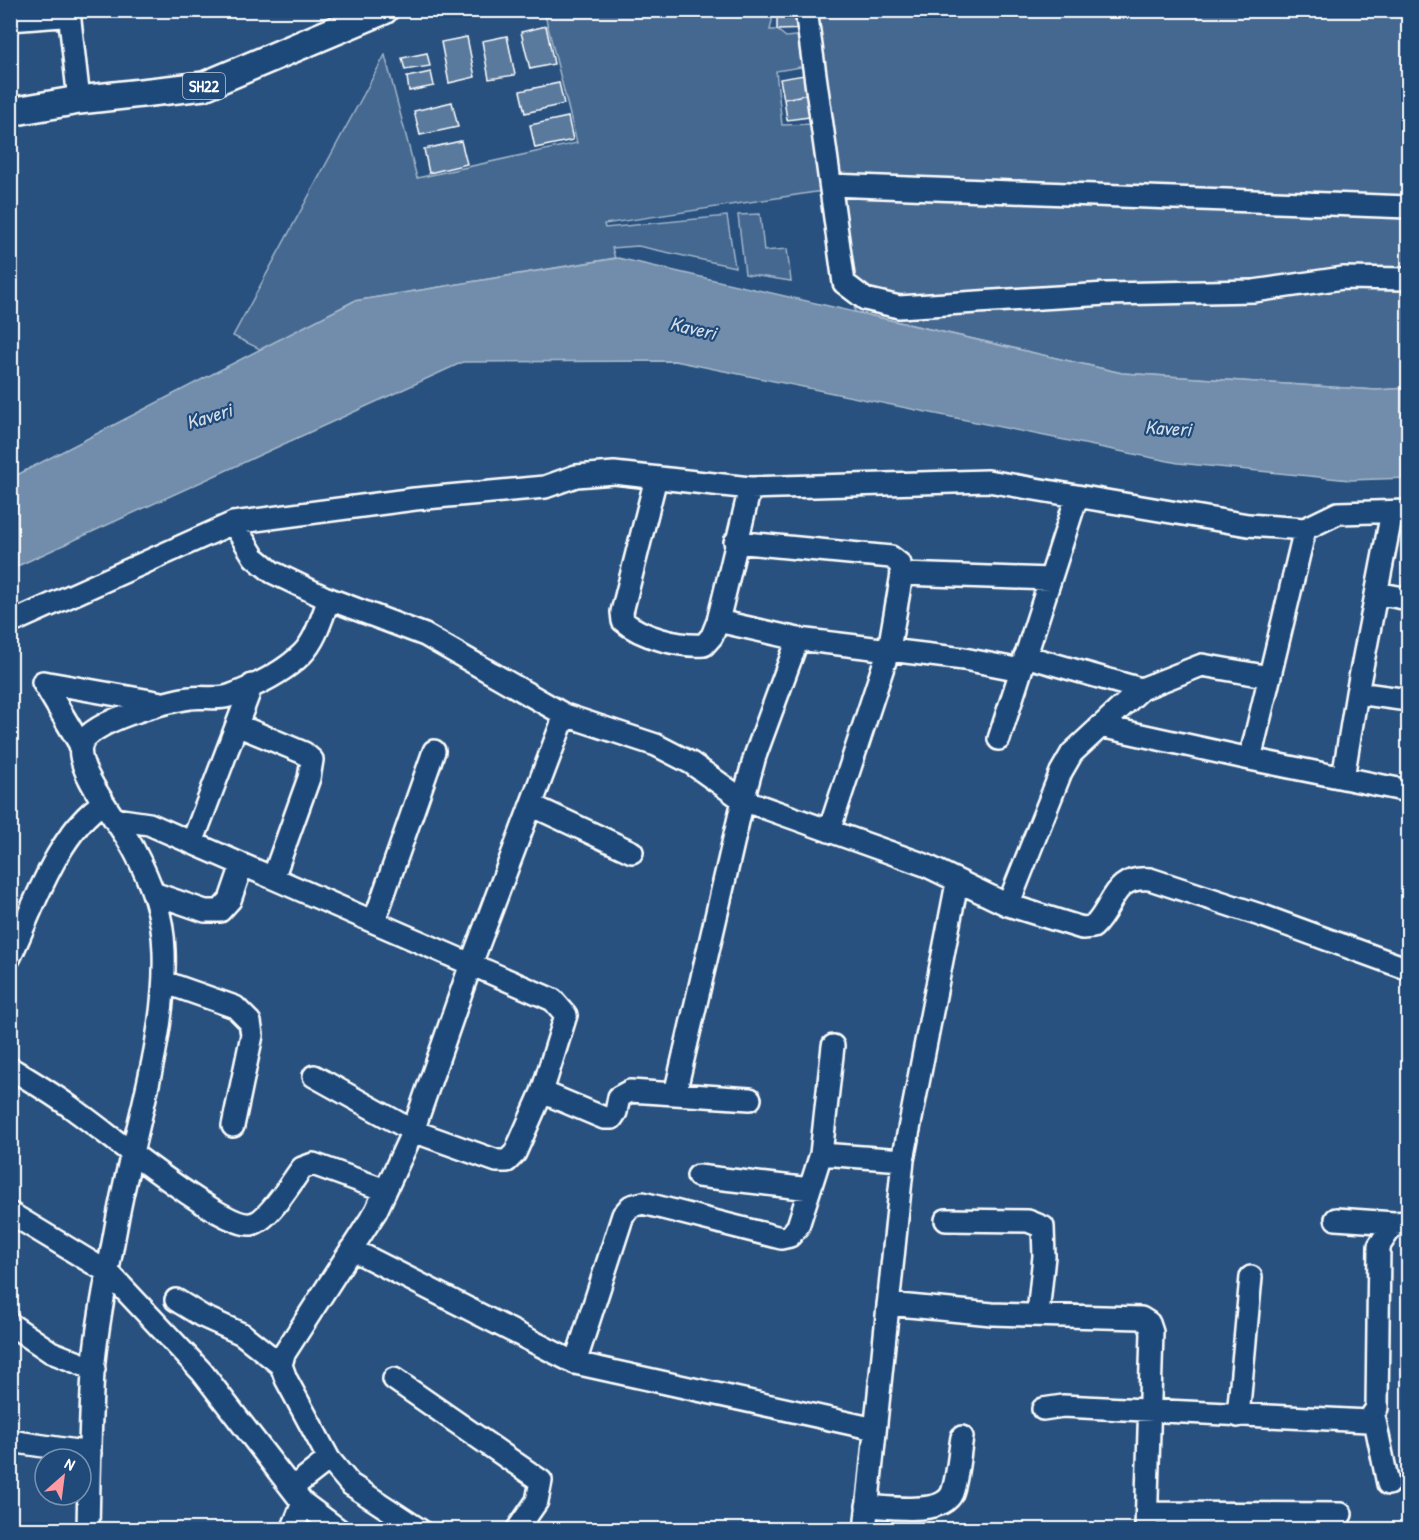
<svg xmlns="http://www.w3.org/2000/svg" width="1419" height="1540" viewBox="0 0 1419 1540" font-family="'Patrick Hand',sans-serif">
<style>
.green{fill:#446890;stroke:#a2b4c8;stroke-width:1.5}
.water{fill:#718dab;stroke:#aabbcd;stroke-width:1.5}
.building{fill:#5a7a9d;stroke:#fff;stroke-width:1.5}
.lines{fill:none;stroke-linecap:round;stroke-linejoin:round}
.minor-casing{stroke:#fff;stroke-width:26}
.major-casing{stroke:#fff;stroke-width:32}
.minor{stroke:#1f4a7a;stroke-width:21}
.major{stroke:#1f4a7a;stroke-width:27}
.labels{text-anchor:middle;stroke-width:4.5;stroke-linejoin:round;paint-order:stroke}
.shield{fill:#1f4a7a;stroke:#bcc9d7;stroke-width:1.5}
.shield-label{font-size:16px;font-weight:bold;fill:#fff}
.water-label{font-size:20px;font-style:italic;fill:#d4dde6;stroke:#1f4a7a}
</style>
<rect width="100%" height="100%" fill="#28517f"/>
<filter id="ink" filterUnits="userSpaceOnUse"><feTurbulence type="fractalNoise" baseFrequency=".0167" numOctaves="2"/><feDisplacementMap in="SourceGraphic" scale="12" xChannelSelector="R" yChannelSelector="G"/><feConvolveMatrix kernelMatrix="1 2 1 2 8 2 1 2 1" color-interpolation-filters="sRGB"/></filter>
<g filter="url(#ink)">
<path class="green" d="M544,11H774L770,30H777L786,37L804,35L806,66L776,71L782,125L816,124L822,191L604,224L605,228L727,216L735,267L638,246L612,248L615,258L354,301L262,350L233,336L385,55L417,178L577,143Z
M813,11H1408V388L1376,390L1122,373L855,312Z
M760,214L764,251L787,249L791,281L745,274L738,215Z"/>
<path class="water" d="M618,258L1122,373L1376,390L1408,388V478L1350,480L1178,463L675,361L463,362L11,569V478L354,301Z"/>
<path class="building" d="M777,14H804L809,29L777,30Z
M546,26L554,64L530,69L521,32Z
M507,36L515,75L489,79L482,41Z
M467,37L475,77L449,83L441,42Z
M427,53L430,66L405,70L402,58Z
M431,72L434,86L409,91L407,77Z
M810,74L814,93L784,99L780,79Z
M559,83L564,104L525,113L520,91Z
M814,93L817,116L787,120L784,99Z
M452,102L458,127L420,135L414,111Z
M568,117L573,140L535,148L530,125Z
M461,141L467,164L429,173L424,149Z"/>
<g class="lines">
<g class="minor-casing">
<path id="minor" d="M806,10L844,283L865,299L899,307L1106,294L1254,291L1343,278L1408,279
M69,12L79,100
M10,20L62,16L70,10
M831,185L1408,207
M656,478L622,612L623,621C641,637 680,647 704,645L712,636L718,621L750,488
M735,542L891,557L900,564L902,574L889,649L829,831
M902,574L1050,579
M1377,593L1408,599
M718,621L798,639L964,659L1021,670
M10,623L233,523
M1025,656L1141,689
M1357,693L1392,512
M565,715L425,635L324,597L272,572L254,557L233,523L415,499L545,487L576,476L614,473L750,488L988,481L1248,525L1305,529L1338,513L1408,511
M237,725L304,753L312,760L309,778L273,878
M1100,726L1250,759L1408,791
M999,739L1077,496
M81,746L43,682L162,703
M1250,759L1305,529
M1343,778L1357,693L1408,700
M531,805L632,852
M115,819L149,824L553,1000L566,1015L542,1092L515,1153L507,1161H497L413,1131L314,1076
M192,843L252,685
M153,893L205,911H220L230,900L242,865
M1008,905L1061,772L1072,753L1141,689L1202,665L1270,677
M374,922L434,751
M10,957C33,909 57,833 103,803
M164,982L235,1007L250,1022L252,1035L233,1126
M10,1068C33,1082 55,1095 76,1111C105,1131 222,1228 251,1224C268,1222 291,1182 302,1168L313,1164L385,1190
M542,1092L604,1118H612L616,1112L619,1097L630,1091L750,1099
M675,1094L743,800L755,756L798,639
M821,1154L903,1160
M698,1176L810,1189
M10,1213L109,1273L202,1372L303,1503L339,1530
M1336,1219L1394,1223
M946,1220L1028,1221L1043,1227L1044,1256L1038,1314
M351,1249L575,1363L875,1429
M176,1300L202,1316L242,1334L281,1365
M888,1304L992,1314L1141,1318L1149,1323L1152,1332L1146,1530
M10,1324L51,1352L94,1369
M575,1363L623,1215L631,1206L643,1203L781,1238L790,1236L798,1226L821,1154L833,1046
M394,1379L541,1481L537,1501L517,1530
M1043,1409L1063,1406L1368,1421L1377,1408L1379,1246L1394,1223L1408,1222
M1238,1416L1251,1277
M1374,1416L1388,1484
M10,1441L90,1453
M329,1459L350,1484L420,1530
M293,1487L329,1459L286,1379L281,1365L284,1354L376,1211L413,1131L471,964L565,715L656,745L691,763L743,800L925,865L1008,905L1082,928L1093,927C1115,906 1111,876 1150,879L1263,916L1408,969
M867,1506C888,1507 942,1516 952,1493C958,1477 959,1454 962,1437
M1147,1513L1341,1514
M88,1530C89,1477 90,1424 93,1372C97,1321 109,1267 118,1216C134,1131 167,1038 164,951C163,914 151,882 134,850C122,826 75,771 81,746C86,722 167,701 190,698C203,696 216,700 229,696C253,687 284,672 302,654C316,640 322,617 329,599
M292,1530L303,1503
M865,1530L903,1160L957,883"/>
</g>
<g class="major-casing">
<path id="major" d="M10,112L79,100L204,86L384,10"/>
</g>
<use href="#minor" class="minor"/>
<use href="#major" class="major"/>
</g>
</g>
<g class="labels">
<rect class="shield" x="183" y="73" width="42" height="26" rx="4.5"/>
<g class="shield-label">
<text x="204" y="92">SH22</text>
</g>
<g class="water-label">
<text transform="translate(693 328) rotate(13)" y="7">Kaveri</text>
<text transform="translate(209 416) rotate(-17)" y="7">Kaveri</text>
<text transform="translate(1168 428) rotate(3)" y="7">Kaveri</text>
</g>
</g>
<rect width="1419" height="1540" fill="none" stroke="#1f4a7a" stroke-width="36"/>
<rect x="18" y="18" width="1383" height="1504" fill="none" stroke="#fff" stroke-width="2" filter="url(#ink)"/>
<g transform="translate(63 1477) rotate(28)"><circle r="28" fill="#1f4a7a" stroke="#7992af" stroke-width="1.5"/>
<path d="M0-4.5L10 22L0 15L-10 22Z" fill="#ff9aa2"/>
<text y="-9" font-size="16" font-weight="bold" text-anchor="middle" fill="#ffffff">N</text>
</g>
</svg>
